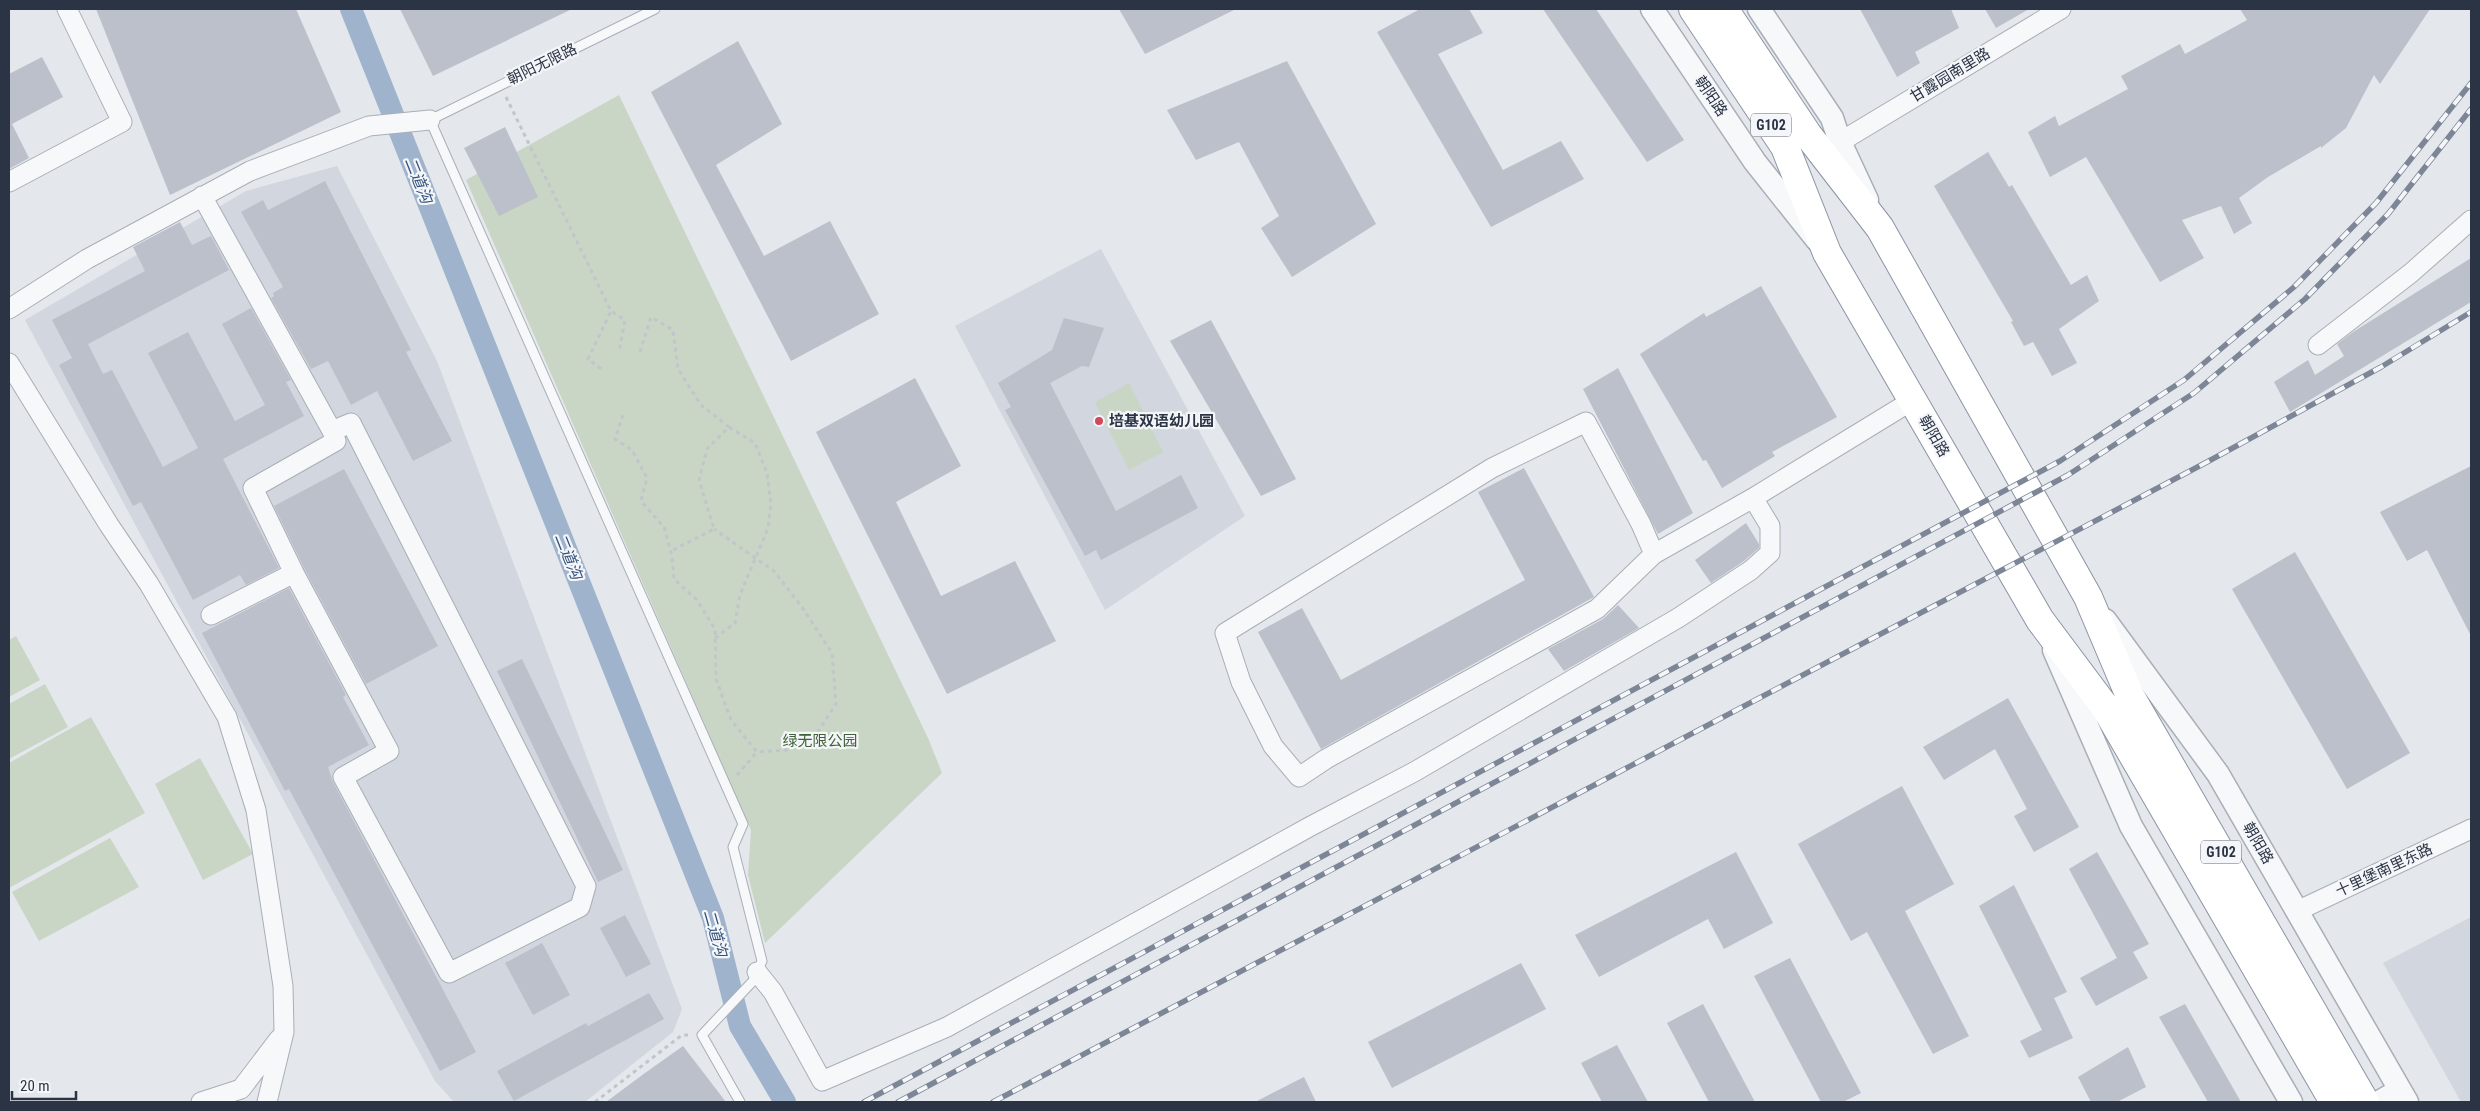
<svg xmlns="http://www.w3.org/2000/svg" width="2480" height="1111" viewBox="0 0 2480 1111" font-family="'Roboto Condensed','Noto Sans SC',sans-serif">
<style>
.built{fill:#d2d6de}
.green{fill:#c9d6c5}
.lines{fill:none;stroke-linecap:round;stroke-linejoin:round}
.canal{stroke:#9fb4cc;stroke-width:22}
.building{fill:#bbc0ca}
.service-casing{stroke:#a9aeb7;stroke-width:11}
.minor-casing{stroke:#a9aeb7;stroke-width:21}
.tertiary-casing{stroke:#a9aeb7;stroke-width:25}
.trunk-casing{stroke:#8b94a3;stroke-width:30}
.path{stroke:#c2c5cb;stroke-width:3;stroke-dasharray:4 4;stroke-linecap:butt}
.service{stroke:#f7f8fa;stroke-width:9}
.minor{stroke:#f7f8fa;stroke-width:19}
.tertiary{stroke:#f7f8fa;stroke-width:22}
.trunk{stroke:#fff;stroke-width:28}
.rail-casing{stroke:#7d8696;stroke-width:5.5}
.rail{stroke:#f4f6f9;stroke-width:4;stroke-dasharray:11;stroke-linecap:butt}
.poi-dot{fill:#d1495b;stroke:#f4f6f9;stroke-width:2}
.labels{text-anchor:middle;stroke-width:4.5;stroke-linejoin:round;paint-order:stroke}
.shield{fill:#f4f6f9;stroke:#676e7b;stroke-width:1}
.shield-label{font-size:14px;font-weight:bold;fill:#2b3445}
.street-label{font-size:15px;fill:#2b3445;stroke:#f4f6f9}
.poi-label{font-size:15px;font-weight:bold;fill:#2b3445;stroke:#f4f6f9;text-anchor:start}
.park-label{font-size:15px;fill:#3f6138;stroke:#f4f6f9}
.water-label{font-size:16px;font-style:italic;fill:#34527a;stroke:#f4f6f9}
</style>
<rect width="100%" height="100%" fill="#e4e7ec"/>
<path class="built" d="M337,166L437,361L682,1009L673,1032L585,1102H454L435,1081L25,320L246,191Z
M1101,249L1245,516L1105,610L955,326Z
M2471,917V1102H2461L2383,963Z"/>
<path class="green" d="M619,95L928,738L942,773L765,943L748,875L751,830L466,180Z
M1129,383L1163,452L1129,470L1095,402Z
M16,636L40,680L9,697V640Z
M45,684L68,727L9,759V704Z
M91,717L145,813L9,888V763Z
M200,758L253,854L203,880L155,784Z
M110,838L139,887L39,941L12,892Z"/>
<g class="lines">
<path class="canal" d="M351,9L713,918L740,1026L785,1102"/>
</g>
<path class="building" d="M96,9H296L341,112L170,195Z
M400,9H572L433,76Z
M1119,9H1236L1145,54Z
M1420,9H1469L1483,33L1438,54L1503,170L1561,141L1584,179L1491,227L1377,32Z
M1543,9H1596L1684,140L1647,162Z
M1860,9H1951L1959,28L1915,52L1920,63L1897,77Z
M1985,9H2029L1996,28Z
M2240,9H2430L2380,84L2374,75L2346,128L2321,148V146L2268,177L2239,198L2252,223L2234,234L2221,206L2182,220L2204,258L2160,282L2086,157L2050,177L2028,132L2055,116L2059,126L2128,89L2121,76L2180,44L2185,54L2247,20Z
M738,41L782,124L716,165L764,256L830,221L879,314L791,361L651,92Z
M42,57L63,97L12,124L29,158L9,169V74Z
M1287,61L1376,224L1292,277L1261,228L1279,216L1239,142L1196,160L1167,110Z
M505,127L538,197L499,216L464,148Z
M1988,152L2009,187L2012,185L2071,285L2087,275L2099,301L2059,329L2077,363L2052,376L2033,342L2024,346L2011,322L2013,321L1934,186Z
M325,181L411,350L406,352L452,441L413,461L377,391L351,405L328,361L311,369L271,298L274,296L273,293L283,287L241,212L263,200L268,210Z
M180,222L192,245L211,236L229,270L88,344L103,374L112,370L163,467L198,448L148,353L188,332L235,421L265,405L222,324L251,308L291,380L286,382L304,416L223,459L279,568L246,585L240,575L193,600L141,502L133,506L59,365L72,358L52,320L145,271L133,247Z
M2471,258V302L2290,412L2274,382L2308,360L2315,375L2344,356L2337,344L2353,332Z
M1761,286L1837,417L1772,452L1775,456L1722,488L1706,460L1703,461L1640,354L1704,313L1706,317Z
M1064,318L1104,328L1089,367L1082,366L1050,383L1116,511L1181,475L1198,508L1101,560L1096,550L1085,556L1005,410L1011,407L998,383L1052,350Z
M1211,320L1296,479L1261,496L1170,341Z
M1618,368L1693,513L1658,534L1583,389Z
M915,378L961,466L896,502L941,596L1015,561L1056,641L947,694L816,432Z
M2471,466V636L2427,550L2407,561L2380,512Z
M1524,468L1594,597L1321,749L1258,632L1302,608L1341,680L1525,580L1478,492Z
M344,469L438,646L366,684L304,568L274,506Z
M1746,523L1759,544V548L1744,561L1711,583L1695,560Z
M2295,552L2410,753L2347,789L2232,589Z
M289,588L346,695L343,697L369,745L328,767L333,782L476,1052L440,1071L289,789L285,791L202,633Z
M1618,605L1639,628L1564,671L1548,649L1603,619Z
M522,659L623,870L598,882L497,671Z
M2008,698L2079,827L2034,852L2014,816L2027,809L1995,749L1944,780L1923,747Z
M1902,786L1954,884L1905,911L1969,1036L1933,1054L1867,932L1851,941L1798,844Z
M1736,852L1773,923L1724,949L1708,919L1599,977L1575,935Z
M2097,852L2149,944L2133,952L2148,978L2096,1006L2080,978L2117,958L2069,869Z
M2014,885L2067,992L2054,998L2073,1038L2029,1058L2020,1041L2042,1030L1979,906Z
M625,915L651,964L626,977L600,928Z
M542,943L570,995L533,1015L505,963Z
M1790,958L1861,1093L1843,1102H1821L1754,976Z
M1521,963L1546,1009L1392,1088L1368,1042Z
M649,993L664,1019L514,1101L497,1071L586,1023L588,1026Z
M1703,1004L1755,1102H1709L1667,1023Z
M2185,1004L2241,1102H2208L2159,1017Z
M1617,1045L1648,1102H1602L1581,1063Z
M683,1046L726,1102H606L645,1073Z
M2128,1047L2146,1087L2117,1102H2091L2078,1077Z
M1304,1077L1316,1102H1255Z"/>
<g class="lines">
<g class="service-casing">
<path id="service" d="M655,9L430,120L743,824L733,847L762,961L753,981L702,1035L740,1102"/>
</g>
<g class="minor-casing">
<path id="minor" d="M1840,142L2061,9
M9,182L122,122L67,9
M202,196L332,431L351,423L586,886L580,907L449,973L343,777L389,751L294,573L211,615
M9,309L87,259L250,171L369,126L430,120
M2318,345L2411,273L2471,220
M9,363L109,525L149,584L227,717L256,810L283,986L284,1032L267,1102
M1654,554L1597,609L1326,759L1299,777L1273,746L1241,682L1225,633L1492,468L1586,422L1641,524L1654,554L1753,498
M294,573L253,488L336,441L332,431
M2297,911L2471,829
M757,972L773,992L822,1081L947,1027L1311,826L1414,772L1678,618L1751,570L1770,553V526L1753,498L1913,400
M201,1102L241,1089L279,1039"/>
</g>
<g class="tertiary-casing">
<path id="tertiary" d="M1652,9L1755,162L1817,240
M1759,9L1832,118L1840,142L1867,200
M2105,620L2218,774L2407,1102
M2054,650L2131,826L2291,1102
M2379,1102L2400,1090"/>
</g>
<g class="trunk-casing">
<path id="trunk" d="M1693,9L1785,147L1827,253L2040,620L2105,707L2334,1102
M1724,9L1808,135L1880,228L2088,597L2129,694L2365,1102"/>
</g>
<path class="path" d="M506,97L611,311L625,320L619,352
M640,352L651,317L673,330L678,369L701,405L729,427L707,449L699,480L714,529L671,551
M601,369L588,359L611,311
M623,415L615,439L632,450L647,478L641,501L664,527L672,556L674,579L697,600L715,629L716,679L731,720L757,752L787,750L812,741L836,704L832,653L802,607L774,571L714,529
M715,638L735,623L740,595L768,528L771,504L767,473L755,443L729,427
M737,775L757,752
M595,1102L682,1035H688"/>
<use href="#service" class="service"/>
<use href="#minor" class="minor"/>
<use href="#tertiary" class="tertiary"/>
<use href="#trunk" class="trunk"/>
<g class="rail-casing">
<path id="rail" d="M864,1102L2060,461L2184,380L2294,287L2376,203L2471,83
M898,1102L2068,475L2194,393L2305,299L2388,214L2471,109
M993,1102L2207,462L2381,367L2471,312"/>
</g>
<use href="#rail" class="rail"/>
</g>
<circle class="poi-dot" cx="1099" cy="421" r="5"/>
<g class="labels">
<g class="shield">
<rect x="1751" y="113.5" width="40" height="23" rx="4"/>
<rect x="2201" y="840.5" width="40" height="23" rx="4"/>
</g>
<g class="shield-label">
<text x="1771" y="130">G102</text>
<text x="2221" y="857">G102</text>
</g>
<g class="street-label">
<text transform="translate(542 64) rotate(-26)" y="5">朝阳无限路</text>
<text transform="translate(1950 75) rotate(-31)" y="5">甘露园南里路</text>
<text transform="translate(1711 96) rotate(56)" y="5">朝阳路</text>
<text transform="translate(1934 436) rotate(60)" y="5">朝阳路</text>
<text transform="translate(2258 843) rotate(60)" y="5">朝阳路</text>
<text transform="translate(2384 870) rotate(-25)" y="5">十里堡南里东路</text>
</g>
<g class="poi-label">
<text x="1109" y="426">培基双语幼儿园</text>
</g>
<g class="park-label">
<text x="820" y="746">绿无限公园</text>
</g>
<g class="water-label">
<text transform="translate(419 180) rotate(68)" y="6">二道沟</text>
<text transform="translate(569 556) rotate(68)" y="6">二道沟</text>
<text transform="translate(716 933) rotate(74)" y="6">二道沟</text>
</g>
</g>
<rect width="2480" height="1111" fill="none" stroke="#2b3445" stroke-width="20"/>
<path d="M12 1091v8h64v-8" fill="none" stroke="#2b3445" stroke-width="2.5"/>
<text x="20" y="1091" font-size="15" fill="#2b3445" stroke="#f4f6f9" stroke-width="4" paint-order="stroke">20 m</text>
</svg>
